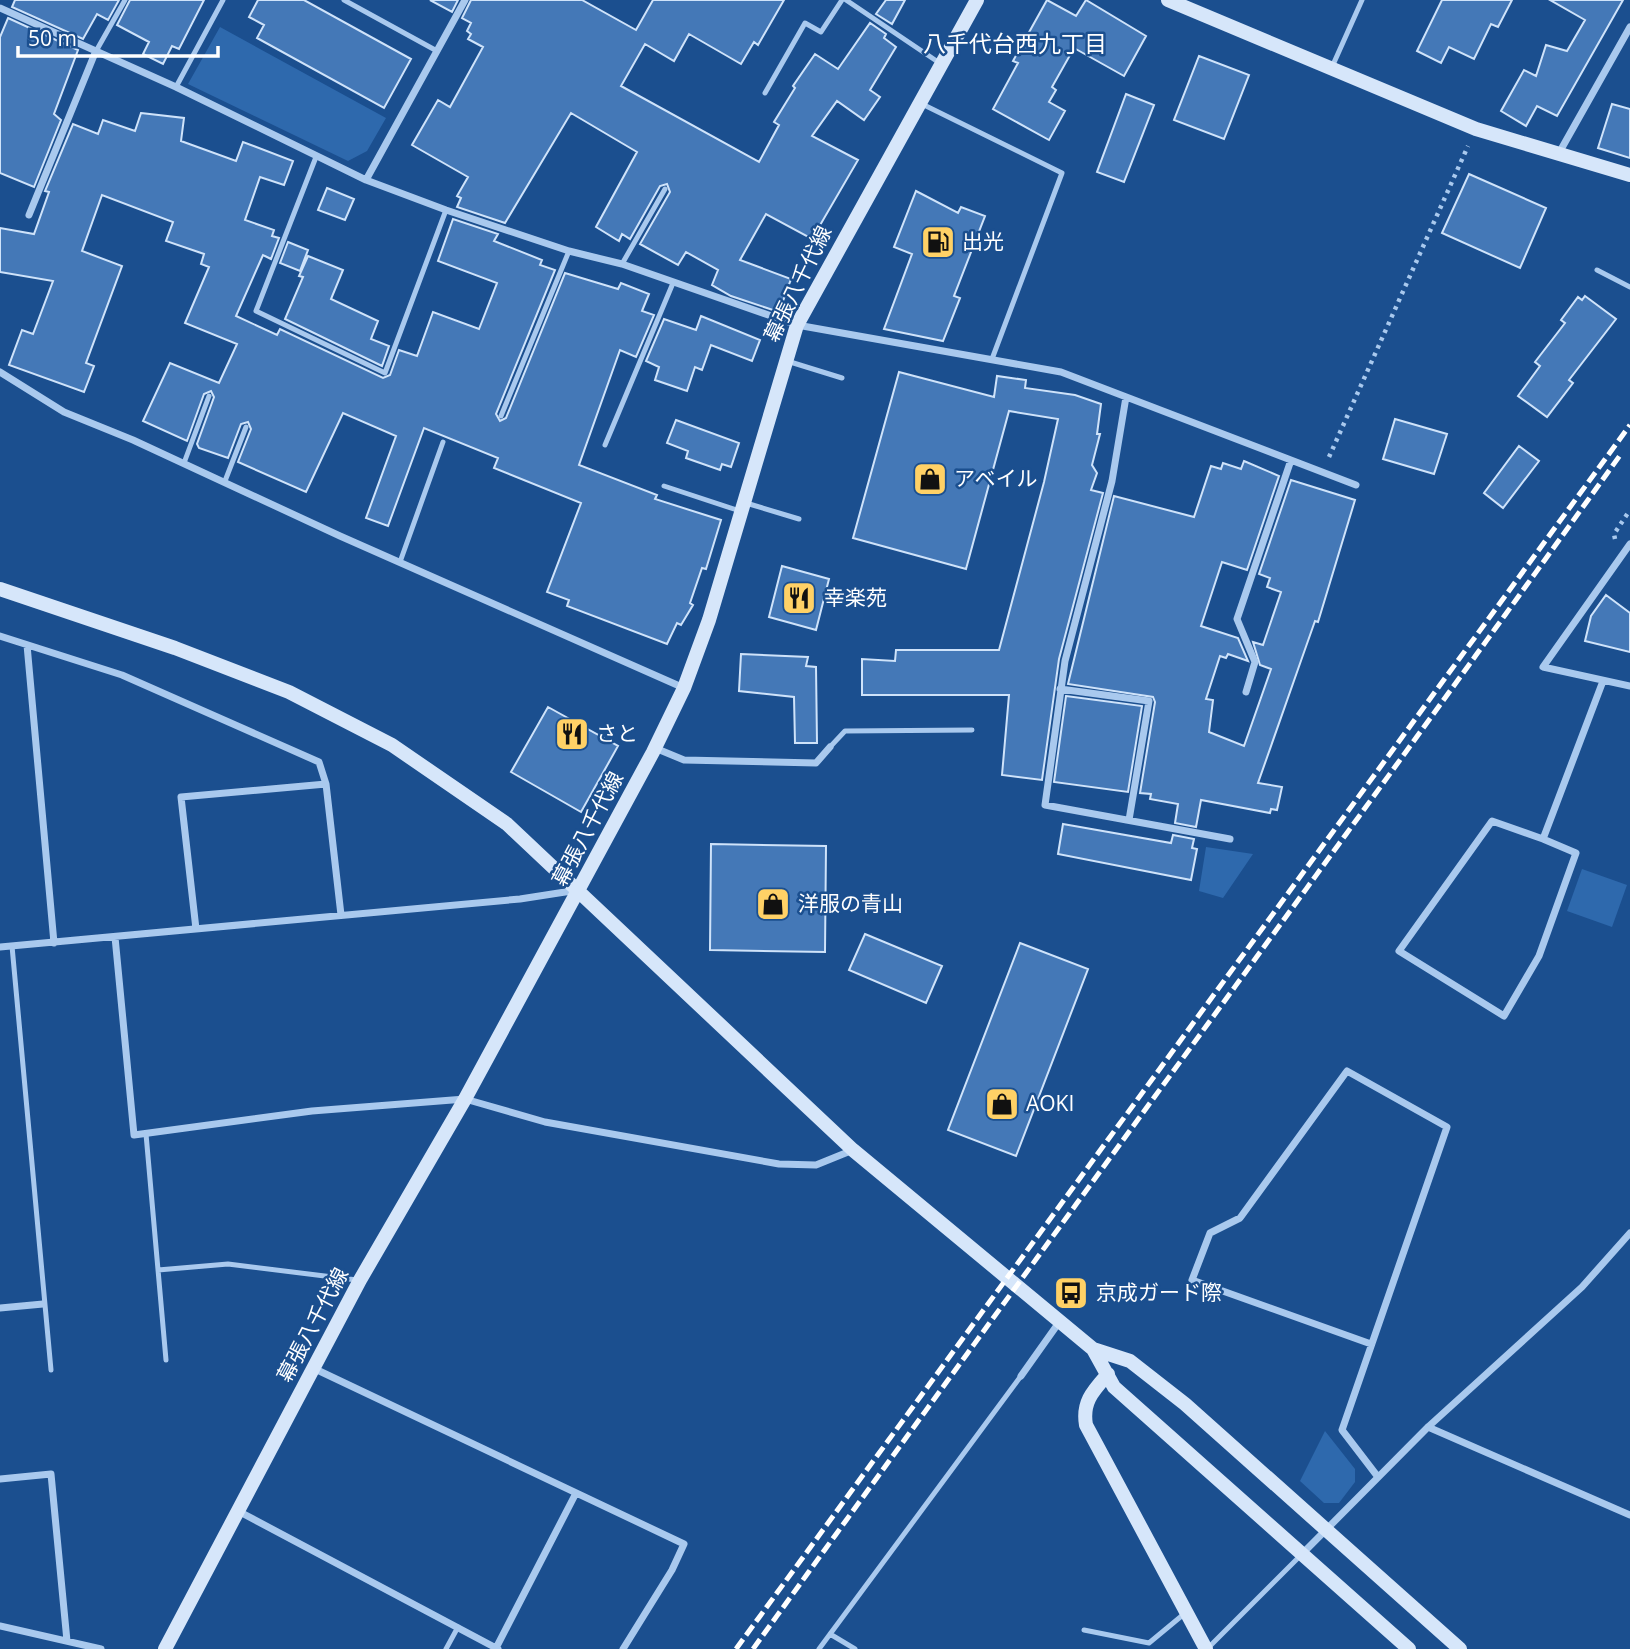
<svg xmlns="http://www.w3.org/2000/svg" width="1630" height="1649" viewBox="0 0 1630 1649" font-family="'Open Sans','Noto Sans JP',sans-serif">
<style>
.green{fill:#2e69ad}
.building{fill:#4478b7;stroke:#cfe3fa;stroke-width:2}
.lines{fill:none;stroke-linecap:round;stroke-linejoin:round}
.path{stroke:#a9c9ee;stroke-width:4.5;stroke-dasharray:3.5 5;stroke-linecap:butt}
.lane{stroke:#a9c9ee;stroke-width:5}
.street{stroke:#a9c9ee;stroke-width:7}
.secondary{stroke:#d6e6fa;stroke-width:14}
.rail{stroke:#fff;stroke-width:5;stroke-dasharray:12 5;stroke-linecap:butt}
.labels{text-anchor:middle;stroke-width:5;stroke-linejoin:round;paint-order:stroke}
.poi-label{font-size:21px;fill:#fff;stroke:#1b4f8f;text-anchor:start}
.street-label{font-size:21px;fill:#fff;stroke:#1b4f8f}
.neighbourhood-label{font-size:23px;fill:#fff;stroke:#1b4f8f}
</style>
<rect width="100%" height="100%" fill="#1b4f8f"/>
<path class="green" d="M220,27L386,118L367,151L348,161L188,84Z
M1206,847L1253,854L1223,898L1199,891Z
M1582,869L1627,885L1612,927L1567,911Z
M1325,1431L1355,1469V1482L1339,1503H1324L1300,1481Z"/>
<path class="building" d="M15,0H119L108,20L97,14L83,39L12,7Z
M130,0H204L179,49L172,46L163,64L143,54L149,42L117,25Z
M258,0H304L411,59L384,108L257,38L264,25L249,17Z
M430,0H458L452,12Z
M471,0H582L636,30L653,0H784L758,45L754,42L741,64L689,34L674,61L645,44L621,86L759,162L779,125L774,122L795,88L793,86L815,54L838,69L870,23L886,34L884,38L896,47L870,90L880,97L864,120L837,101L812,136L858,160L812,239L766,214L740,260L791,279L779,312L731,296L712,285L718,270L686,252L678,265L640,244L670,192L667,184L660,186L630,239L622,234L619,241L596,227L637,152L571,113L505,223L457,207L461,198L457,196L468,177L412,145L438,100L450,107L483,47L468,39L471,34L467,31L471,23L462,18Z
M886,0H905L892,24L876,14Z
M1047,0L1076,16L1086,0L1146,36L1124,76L1074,48L1052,87L1056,90L1049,102L1065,111L1049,140L993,109L1018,63L1013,61Z
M1442,0H1512L1498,27L1491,24L1474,59L1449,47L1441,63L1417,51Z
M1550,0H1623L1557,116L1537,106L1526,126L1501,111L1524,70L1536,76L1546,45L1567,51L1585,20Z
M8,18L78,50L54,114L61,120L34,187L0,173V37Z
M1199,56L1249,75L1224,139L1174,120Z
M1126,94L1154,105L1124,182L1097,172Z
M1612,104L1630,109V158L1598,148Z
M141,113L184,118L181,141L236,161L243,142L293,161L284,185L260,177L245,220L274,230L272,236L279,238L271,259L263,255L236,316L277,335L280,329L383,378L390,375L399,350L417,356L433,312L479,329L481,324L497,283L438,261L453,219L498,234L494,241L542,260L540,265L555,270L496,414L500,421L506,418L565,273L618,289L621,283L649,294L642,311L654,315L636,357L620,350L579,465L657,495L655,499L721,520L706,569L702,568L690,603L693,605L681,625L677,623L667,644L567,606L569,600L547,592L581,503L494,468L498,458L424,428L388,526L366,518L396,436L343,413L306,492L238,462L251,429L248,422L241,424L228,458L199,448L197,444L214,397L211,391L204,394L187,441L143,421L170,363L219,383L237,344L185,323L209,267L201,264L204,254L166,241L173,222L102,195L82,251L122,266L86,363L94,366L84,392L9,365L22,330L33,334L53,281L0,272V228L34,234L49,192L45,191L73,124L98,134L103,120L135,131Z
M1469,174L1546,208L1520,268L1442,233Z
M327,188L354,199L345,220L318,210Z
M916,191L958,213L961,207L985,216L954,296L960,298L943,341L884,329L912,254L894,247Z
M288,242L308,250L300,271L280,263Z
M308,256L343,270L331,299L378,321L371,339L389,346L382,366L285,319L303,277L299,276Z
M1585,296L1616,319L1569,380L1573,383L1547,417L1518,396L1540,366L1535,362L1565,323L1561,320L1578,297L1582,300Z
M701,316L760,340L752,361L711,345L702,370L695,367L687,391L655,380L659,367L646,361L664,319L696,330Z
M899,372L994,397L997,376L1026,380L1025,388L1075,395L1101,404L1097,434H1100L1092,465L1097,473L1091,490L1103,493L1059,659L1042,780L1002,775L1009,695H862V659L895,661L896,650H999L1044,482L1058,419L1009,411L966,569L853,538Z
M1395,419L1447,434L1434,474L1383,459Z
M676,420L739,443L731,467L722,464L720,470L686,458L688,451L667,443Z
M1519,446L1539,461L1503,508L1484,493Z
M1244,461L1279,476L1247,570L1222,562L1201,626L1238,638L1248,661L1228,654L1226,658L1220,656L1206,699L1213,700L1209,732L1244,746L1271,669L1260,665L1253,642L1263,645L1281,592L1267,587L1270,578L1259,574L1291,480L1355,500L1318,622L1315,621L1303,655L1258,783L1282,787L1277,810L1271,809L1270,813L1201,800L1196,827L1175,823L1178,804L1150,799L1151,794L1140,793L1155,702L1153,697L1068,684L1114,496L1194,517L1211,466L1221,469L1223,463L1241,469Z
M782,566L829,579L816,630L769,617Z
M1606,595L1630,613V652L1585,641L1591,616Z
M741,654L808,657L806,666L816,667L817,743H795L794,697L739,691Z
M1066,696L1142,706L1128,792L1054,782Z
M548,707L618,746L581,812L511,772Z
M1063,824L1171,843L1173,835L1194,839L1192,848L1197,849L1191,880L1058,854Z
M711,844L826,846L825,952L710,950Z
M865,934L942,966L926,1003L849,970Z
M1020,943L1088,969L1016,1156L948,1130Z"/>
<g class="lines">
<path class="path" d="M1329,457L1468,146
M1615,539L1614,534L1630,510"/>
<path class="lane" d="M344,0L437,51
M846,0L941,64
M95,53L125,0
M1332,67L1362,0
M176,87L223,0
M765,93L805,23L821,32L842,0
M922,104L1062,173L992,359
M316,157L256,311L385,373L446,210
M622,264L665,189
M1597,270L1630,287
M787,361L842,378
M501,416L569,251
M605,445L673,283
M184,463L209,396
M225,481L246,427
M664,486L740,511
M746,503L799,519
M400,562L443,442
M830,747L845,731L972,730
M12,946L51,1370
M146,1134L166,1360
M158,1270L228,1264L357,1280
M1084,1630L1149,1643L1184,1614
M830,1634L855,1649
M446,1649L458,1627
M819,1649L1021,1376
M1207,1649L1302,1554"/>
<path class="street" d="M0,8L176,87L366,180L446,210L569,251L622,264L797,325L1061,372L1356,485
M1559,153L1630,27
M366,180L465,0
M29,215L95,53
M0,372L64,412L133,440L340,536L684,688
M1126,397L1112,481L1065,661L1045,805L1230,839
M1630,544L1543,667L1630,686
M0,636L122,675L319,762L326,784L341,915
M27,645L54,943
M1060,689L1149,701L1129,820
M1246,692L1255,662L1237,619L1291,460
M655,748L684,760L816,763L830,747
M1543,839L1576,853L1539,956L1504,1016L1399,951L1492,821L1543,839L1603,681
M196,929L181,797L326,784
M115,937L134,1135L312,1111L465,1099L545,1122L779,1164L816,1165L853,1150
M0,947L520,899L578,890
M0,1308L43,1304
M1371,1344L1192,1280L1210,1233L1240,1218L1347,1071L1447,1127L1342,1430L1378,1477
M313,1368L684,1544L672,1570L623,1649
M1021,1376L1060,1321
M1428,1427L1630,1515
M0,1479L51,1474L67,1641
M238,1511L498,1649
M1302,1554L1428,1427L1582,1287L1630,1233
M0,1626L101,1649
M496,1648L576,1493"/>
<path class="secondary" d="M1168,0L1476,129L1630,175
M0,589L175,648L289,692L392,745L507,824L853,1150L1093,1349L1114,1387L1409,1649
M1093,1349L1130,1361L1185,1404L1460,1649
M1108,1374C1093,1391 1082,1402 1086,1425L1206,1649
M165,1649L360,1280L465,1099L653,752L684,688L709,620L797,325L977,0"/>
<path class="rail" d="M736,1649L1630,425
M753,1649C1041,1250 1334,854 1621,454"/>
</g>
<defs>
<g id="fuel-square" transform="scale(1.75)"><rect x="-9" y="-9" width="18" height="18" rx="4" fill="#ffd166" stroke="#1b4f8f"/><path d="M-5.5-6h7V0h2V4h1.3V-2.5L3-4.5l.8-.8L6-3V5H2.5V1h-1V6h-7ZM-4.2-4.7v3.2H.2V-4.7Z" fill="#111"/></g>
<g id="shop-square" transform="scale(1.75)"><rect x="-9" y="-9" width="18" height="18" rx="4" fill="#ffd166" stroke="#1b4f8f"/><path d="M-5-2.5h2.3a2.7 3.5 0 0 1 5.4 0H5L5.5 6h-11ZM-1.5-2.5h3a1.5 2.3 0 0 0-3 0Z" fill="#111"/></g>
<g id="restaurant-square" transform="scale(1.75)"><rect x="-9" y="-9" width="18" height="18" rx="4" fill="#ffd166" stroke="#1b4f8f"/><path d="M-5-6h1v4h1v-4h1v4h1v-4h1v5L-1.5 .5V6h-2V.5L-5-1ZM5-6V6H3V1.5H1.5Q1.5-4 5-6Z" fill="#111"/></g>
<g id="bus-square" transform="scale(1.75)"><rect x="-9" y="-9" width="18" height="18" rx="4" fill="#ffd166" stroke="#1b4f8f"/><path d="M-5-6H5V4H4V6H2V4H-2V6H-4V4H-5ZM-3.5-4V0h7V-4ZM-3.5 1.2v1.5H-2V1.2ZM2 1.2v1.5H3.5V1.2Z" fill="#111"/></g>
</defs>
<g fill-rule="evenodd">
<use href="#fuel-square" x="938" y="242"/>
<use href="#shop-square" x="930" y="479"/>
<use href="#restaurant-square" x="799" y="598"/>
<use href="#restaurant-square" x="572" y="734"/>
<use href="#shop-square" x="773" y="904"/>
<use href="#shop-square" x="1002" y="1104"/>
<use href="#bus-square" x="1071" y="1293"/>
</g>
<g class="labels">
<g class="poi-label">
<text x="962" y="249">出光</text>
<text x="954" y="486">アベイル</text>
<text x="824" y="605">幸楽苑</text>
<text x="596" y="741">さと</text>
<text x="798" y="911">洋服の青山</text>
<text x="1026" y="1111">AOKI</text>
<text x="1096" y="1300">京成ガード際</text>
</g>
<g class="street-label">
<text transform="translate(798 284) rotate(-64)" y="7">幕張八千代線</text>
<text transform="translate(588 829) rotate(-62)" y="7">幕張八千代線</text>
<text transform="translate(313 1325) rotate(-62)" y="7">幕張八千代線</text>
</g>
<g class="neighbourhood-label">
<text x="1015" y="52">八千代台西九丁目</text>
</g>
</g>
<path d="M18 46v10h200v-10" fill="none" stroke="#ffffff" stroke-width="3.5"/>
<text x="28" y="46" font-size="21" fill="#ffffff" stroke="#1b4f8f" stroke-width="5" paint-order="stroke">50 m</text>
</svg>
